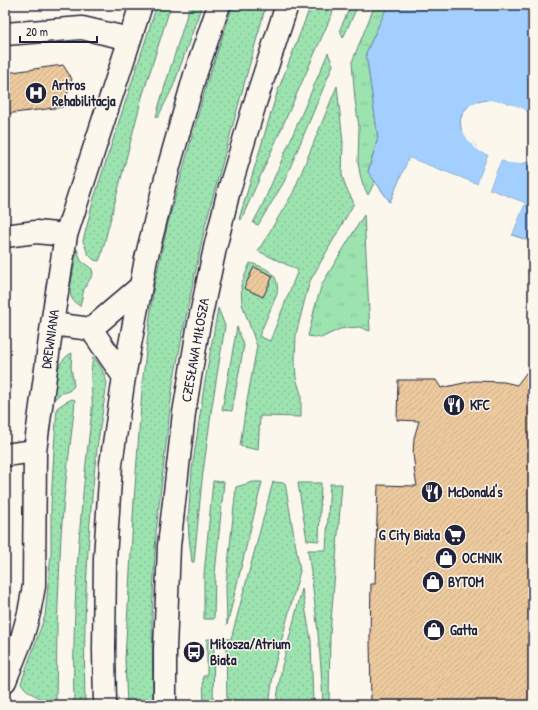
<svg xmlns="http://www.w3.org/2000/svg" width="538" height="710" viewBox="0 0 538 710" font-family="'Patrick Hand',sans-serif">
<style>
.grass{fill:url(#grass-dots);stroke:#5f8276}
.park{fill:url(#park-tufts);stroke:#5f8276}
.water{fill:#a2cffd;stroke:#6f8aaf}
.pier{fill:#fbf7ec}
.building{fill:url(#building-hatch);stroke:#22223b}
.lines{fill:none;stroke-linecap:round;stroke-linejoin:round}
.minor-casing{stroke:#22223b;stroke-width:25}
.secondary-casing{stroke:#22223b;stroke-width:25}
.minor{stroke:#fbf7ec;stroke-width:22}
.secondary{stroke:#fbf7ec;stroke-width:22}
.labels{text-anchor:middle;stroke-width:3;stroke-linejoin:round;paint-order:stroke}
.poi-label{font-size:14px;font-weight:bold;fill:#22223b;stroke:#fbf7ec;text-anchor:start}
.street-label{font-size:14px;fill:#22223b;stroke:#fbf7ec}
</style>
<defs>
<pattern id="grass-dots" width="8" height="8" patternUnits="userSpaceOnUse"><rect width="8" height="8" fill="#9ce3b0"/><path d="M2 2h.1M6 6h.1" fill="none" stroke="#86c298" stroke-width="1.8" stroke-linecap="round"/></pattern>
<pattern id="park-tufts" width="24" height="20" patternUnits="userSpaceOnUse"><rect width="24" height="20" fill="#9ce3b0"/><path d="M3 7l-1-3M5 7V3M7 7l1-3M15 17l-1-3M17 17v-4M19 17l1-3" fill="none" stroke="#86c298"/></pattern>
<pattern id="building-hatch" width="6" height="6" patternUnits="userSpaceOnUse"><rect width="6" height="6" fill="#edca9e"/><path d="M-1 1l2-2M0 6l6-6M5 7l2-2" fill="none" stroke="#cbad89"/></pattern>
</defs>
<rect width="100%" height="100%" fill="#fbf7ec"/>
<filter id="ink" filterUnits="userSpaceOnUse"><feTurbulence type="fractalNoise" baseFrequency=".025" numOctaves="2"/><feDisplacementMap in="SourceGraphic" scale="8" xChannelSelector="R" yChannelSelector="G"/><feConvolveMatrix kernelMatrix="1 2 1 2 8 2 1 2 1" color-interpolation-filters="sRGB"/></filter>
<g filter="url(#ink)">
<path class="grass" d="M157,5H171L142,97L101,256L99,261L94,260L88,254L83,241L94,198Z
M190,5H202L173,87L158,117H156L160,102Z
M233,5H266L206,222L188,307L173,383L156,532L152,617L153,705H127L125,659L134,501L143,377L153,291L167,227L206,86Z
M311,5H336L241,220L239,219L277,93Z
M351,5H358L343,38L340,29Z
M328,53L333,65L284,182L258,225L253,223L262,206Z
M337,86L343,142L342,175L346,188L353,201V205L310,281L306,295L296,334L295,360L296,378L301,394V417L260,416L258,450L240,446L245,412L257,346L242,304L241,285L250,263C268,268 280,274 277,294L259,336L270,341L298,270L258,251L293,193Z
M77,249L81,261L92,269L93,274L84,289L80,306C73,302 70,298 70,289Z
M218,308L225,326L212,406L202,480L194,562H192L189,537L188,520L192,470L204,387Z
M237,327L244,345L232,411L222,410Z
M72,353L71,367L74,386L69,391L60,394L52,401C55,383 55,361 72,353Z
M93,357C101,365 104,373 107,383C103,410 98,437 95,465C87,544 83,625 85,705H74C72,607 80,509 92,411C93,400 91,389 91,378C91,371 92,364 93,357Z
M72,399L75,400L74,411L64,498L61,535L57,626L56,705H41L40,698C32,694 26,691 21,683L45,616L51,554V506L54,449L57,408L64,403Z
M213,481L224,482L215,574L214,619H204V575Z
M253,482H262L227,625L226,585L236,487Z
M273,482L285,483L300,571L274,668L269,705H227L226,639H231Z
M298,483H321L319,541L307,540Z
M330,484H342L330,634L329,705H323C321,653 315,602 308,550H326Z
M302,589L311,641L313,705H276L282,666Z
M207,639H214L213,705H204L203,676H207Z"/>
<path class="park" d="M375,5H388L366,53L378,138L368,171L375,181L368,195L363,185L360,174L358,162L359,127L355,100L352,62Z
M364,215L370,331L359,327L347,328L340,329L321,338L308,336L315,307L322,284Z"/>
<path class="water" d="M388,5H533V116C517,102 473,90 462,115C460,119 460,126 462,130C464,133 468,136 470,139C476,146 480,152 488,155L477,184L409,158L390,202L368,172L378,138L366,53Z
M501,160C512,165 522,164 533,161V242L512,235L525,203L489,189Z"/>
<path class="pier" d="M489,100L501,101L517,106L524,109L531,114L533,116V118L523,111L509,106L500,103L489,102L474,105L466,112L463,120L464,129L470,138L476,146L482,150L489,154L490,155L478,186H476L410,161L392,203L390,204L409,158L477,184L488,155L481,152L475,148L468,140L462,130L461,120L465,111L470,105L476,103Z
M502,158L509,161L517,162L533,159V161L517,164L508,163L501,160L489,189L525,203L512,235H510L523,204L489,191L487,189L499,160Z"/>
<path class="building" d="M63,65L72,79L63,107L5,114V73Z
M254,267L273,276L263,297L244,288Z
M533,364V705H371L370,637L371,584H375L378,485L417,486L414,469H415L413,454L414,438L419,421L397,420L398,380H436L441,388L473,381L504,382L517,385Z"/>
<g class="lines">
<g class="minor-casing">
<path id="minor" d="M5,34L82,28L130,39
M5,236L36,232L66,235
M52,324L91,329L124,377
M91,329L140,287
M5,455L35,451
M5,681L22,638L29,613L34,586L35,451L52,324L66,235L141,5"/>
</g>
<g class="secondary-casing">
<path id="secondary" d="M105,705L104,650L105,558L111,464L124,377L146,259L169,166L195,75L219,5
M165,705V649L169,546L184,413L198,329L215,248L228,194L256,100L287,5"/>
</g>
<use href="#minor" class="minor"/>
<use href="#secondary" class="secondary"/>
</g>
</g>
<defs>
<g id="hospital-disc" transform="scale(1.15)"><circle r="9.5" fill="#22223b" stroke="#fbf7ec"/><path d="M-5-5h3v3.5h4V-5h3V5h-3V1.5h-4V5h-3Z" fill="#fff"/></g>
<g id="restaurant-disc" transform="scale(1.15)"><circle r="9.5" fill="#22223b" stroke="#fbf7ec"/><path d="M-5-6h1v4h1v-4h1v4h1v-4h1v5L-1.5 .5V6h-2V.5L-5-1ZM5-6V6H3V1.5H1.5Q1.5-4 5-6Z" fill="#fff"/></g>
<g id="supermarket-disc" transform="scale(1.15)"><circle r="9.5" fill="#22223b" stroke="#fbf7ec"/><path d="M-6-5.5h2.5l.6 2H6L4.5 2H-2.5L-4.4-4H-6ZM-1.5 3.2a1.3 1.3 0 1 0 .1 0ZM3 3.2a1.3 1.3 0 1 0 .1 0Z" fill="#fff"/></g>
<g id="shop-disc" transform="scale(1.15)"><circle r="9.5" fill="#22223b" stroke="#fbf7ec"/><path d="M-5-2.5h2.3a2.7 3.5 0 0 1 5.4 0H5L5.5 6h-11ZM-1.5-2.5h3a1.5 2.3 0 0 0-3 0Z" fill="#fff"/></g>
<g id="bus-disc" transform="scale(1.15)"><circle r="9.5" fill="#22223b" stroke="#fbf7ec"/><path d="M-5-6H5V4H4V6H2V4H-2V6H-4V4H-5ZM-3.5-4V0h7V-4ZM-3.5 1.2v1.5H-2V1.2ZM2 1.2v1.5H3.5V1.2Z" fill="#fff"/></g>
</defs>
<g fill-rule="evenodd">
<use href="#hospital-disc" x="36" y="93"/>
<use href="#restaurant-disc" x="454" y="405"/>
<use href="#restaurant-disc" x="432" y="492"/>
<use href="#supermarket-disc" x="455" y="535"/>
<use href="#shop-disc" x="446" y="558"/>
<use href="#shop-disc" x="433" y="582"/>
<use href="#shop-disc" x="434" y="630"/>
<use href="#bus-disc" x="194" y="652"/>
</g>
<g class="labels">
<g class="poi-label">
<text x="52" y="90">Artros<tspan x="52" dy="16">Rehabilitacja</tspan></text>
<text x="470" y="410">KFC</text>
<text x="448" y="497">McDonald's</text>
<text x="440" y="540" text-anchor="end">G City Biała</text>
<text x="462" y="563">OCHNIK</text>
<text x="448" y="587">BYTOM</text>
<text x="450" y="635">Gatta</text>
<text x="210" y="649">Miłosza/Atrium<tspan x="210" dy="16">Biała</tspan></text>
</g>
<g class="street-label">
<text transform="translate(50 339) rotate(-82)" y="5">DREWNIANA</text>
<text transform="translate(195 350) rotate(-80)" y="5">CZESŁAWA MIŁOSZA</text>
</g>
</g>
<rect width="538" height="710" fill="none" stroke="#fbf7ec" stroke-width="20"/>
<rect x="10" y="10" width="518" height="690" fill="none" stroke="#22223b" stroke-width="1.5" filter="url(#ink)"/>
<path d="M20 36v6h77v-6" fill="none" stroke="#22223b" stroke-width="2"/>
<text x="26" y="36" font-size="12" fill="#22223b" stroke="#fbf7ec" stroke-width="3" paint-order="stroke">20 m</text>
</svg>
